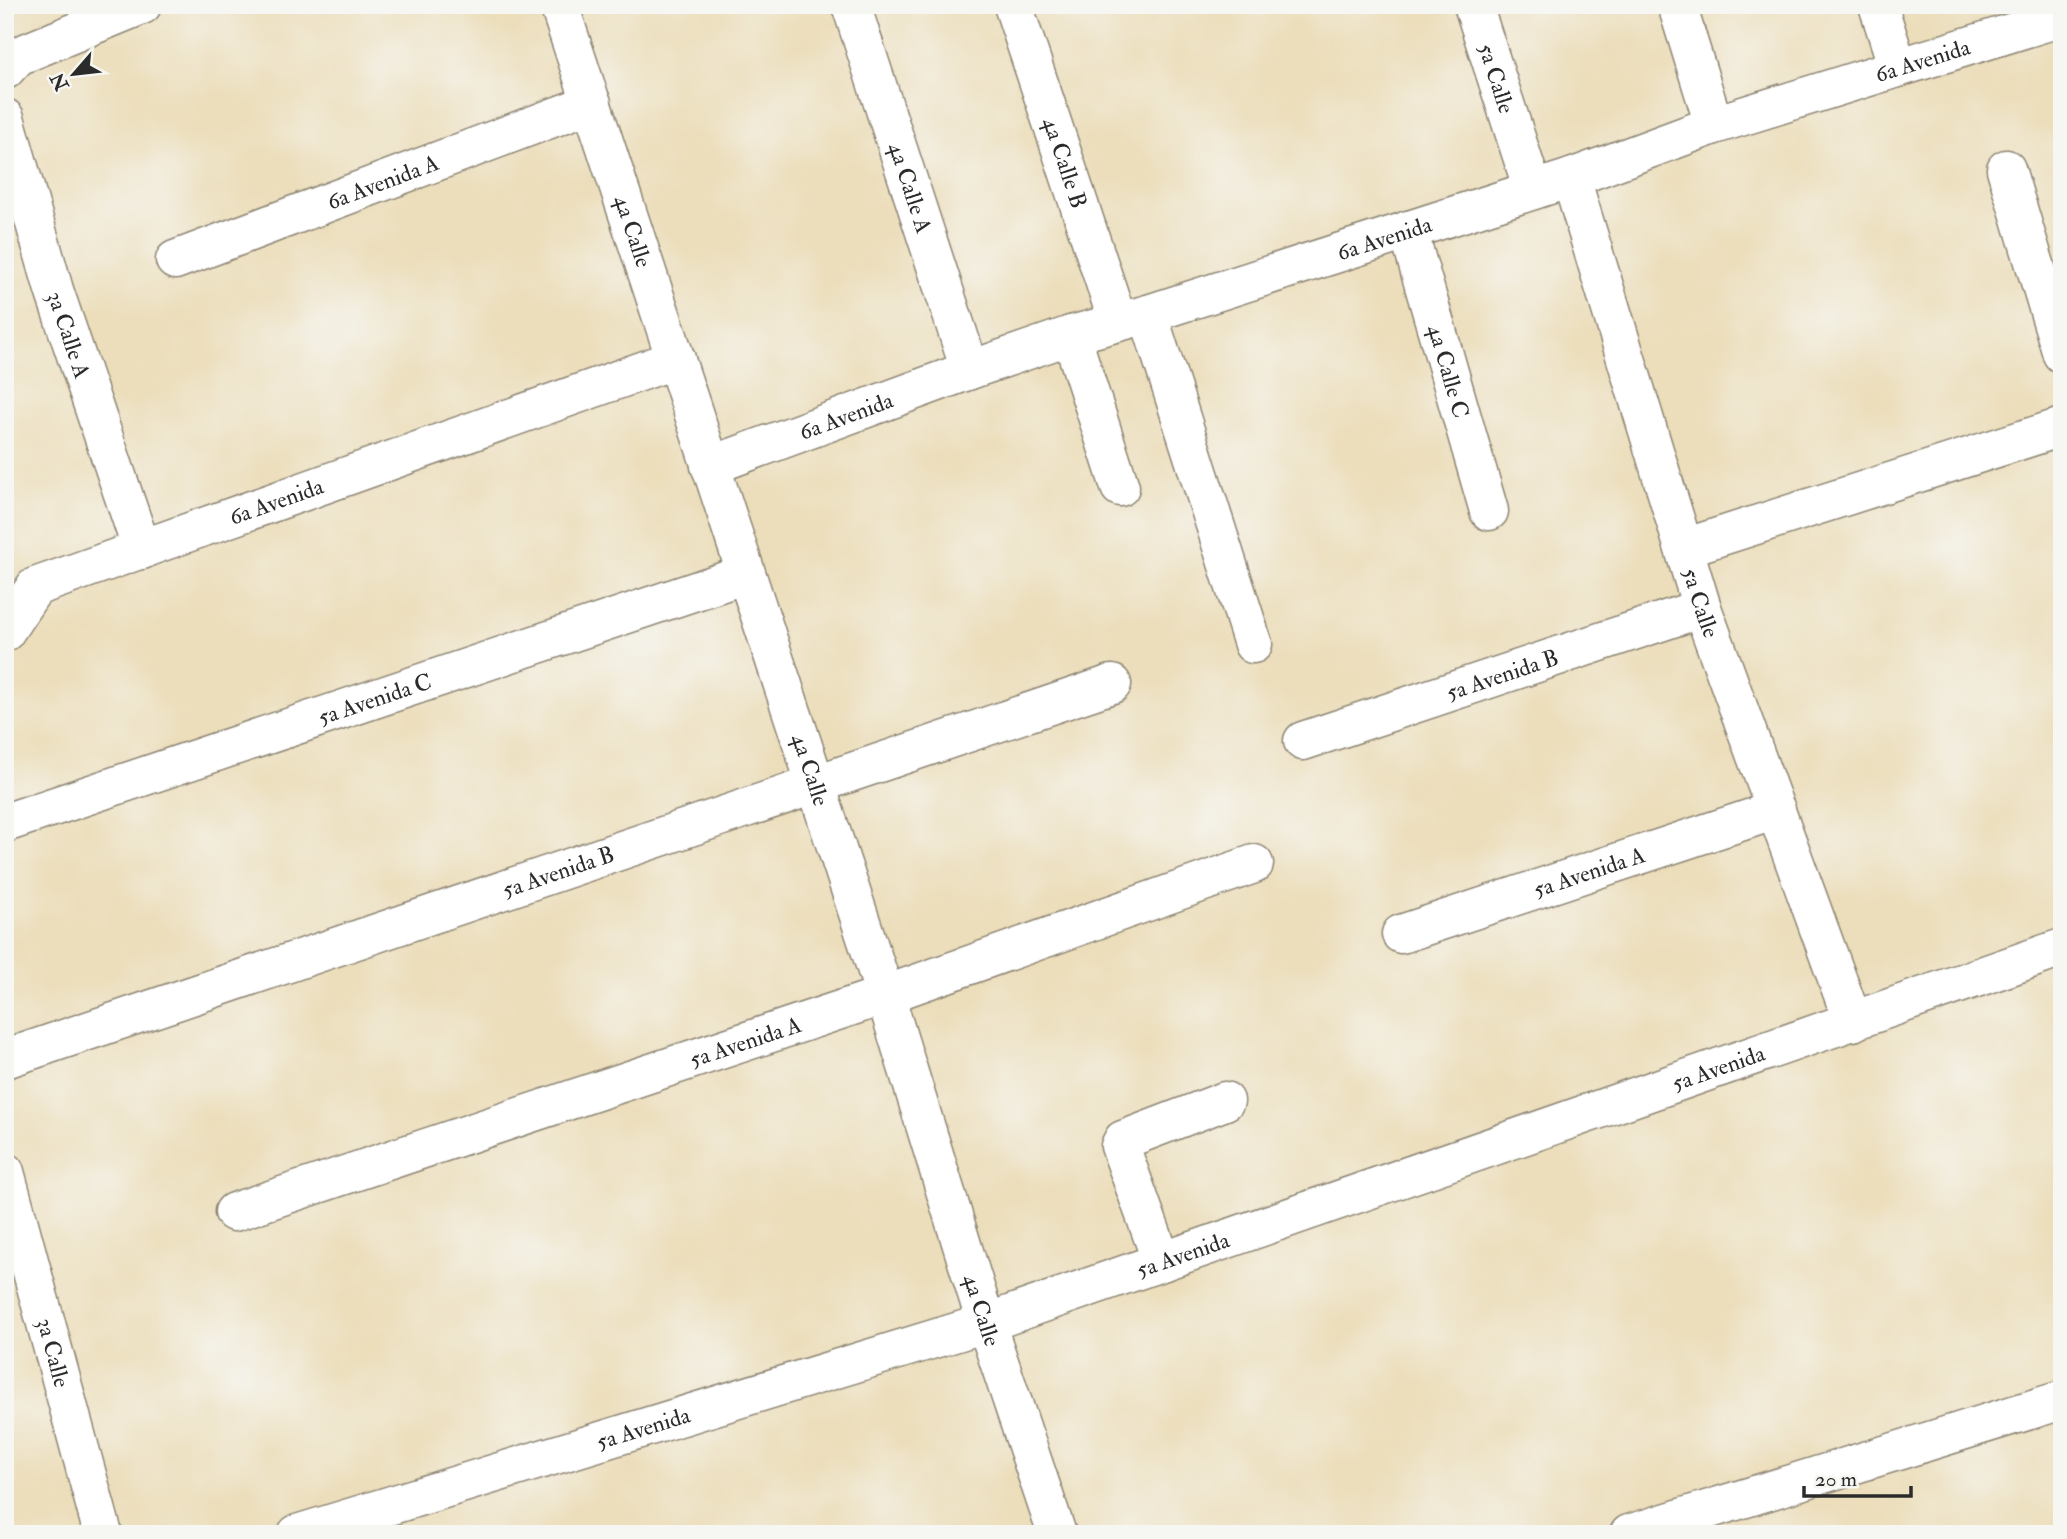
<svg xmlns="http://www.w3.org/2000/svg" width="2067" height="1539" viewBox="0 0 2067 1539" font-family="'IM FELL Double Pica',serif">
<style>
.lines{fill:none;stroke-linecap:round;stroke-linejoin:round}
.minor-casing{stroke:#8c8473;stroke-width:41}
.minor{stroke:#fff;stroke-width:38}
.labels{text-anchor:middle;stroke-width:5;stroke-linejoin:round;paint-order:stroke}
.street-label{font-size:23px;fill:#2b2b2b;stroke:#f6f6f2}
</style>
<rect width="100%" height="100%" fill="#f6f6f2"/>
<filter id="ink" filterUnits="userSpaceOnUse"><feTurbulence type="fractalNoise" baseFrequency=".0143" numOctaves="2"/><feDisplacementMap in="SourceGraphic" scale="14" xChannelSelector="R" yChannelSelector="G"/><feConvolveMatrix kernelMatrix="1 2 1 2 8 2 1 2 1" color-interpolation-filters="sRGB"/></filter>
<filter id="wash" filterUnits="userSpaceOnUse"><feTurbulence type="fractalNoise" baseFrequency=".00686" numOctaves="4" result="noise"/><feDisplacementMap in="SourceGraphic" scale="28" xChannelSelector="R" yChannelSelector="G"/><feGaussianBlur stdDeviation="1.57" result="paint"/><feColorMatrix in="noise" values="0 0 0 0 0 0 0 0 0 0 0 0 0 0 0 0 0 1.4 0 .05"/><feComposite in="paint" operator="in"/></filter>
<g filter="url(#wash)">
<rect width="100%" height="100%" fill="#ecdebb"/>
</g>
<g filter="url(#ink)">
<g class="lines">
<g class="minor-casing">
<g id="minor">
<path id="s1" d="M559,5L885,995L986,1323L1057,1534"/>
<path id="s2" d="M851,5L970,370"/>
<path id="s3" d="M1013,5L1118,322"/>
<path id="s4" d="M1473,5L1533,190"/>
<path d="M1677,5L1714,125"/>
<path d="M1878,5L1898,68"/>
<path d="M5,70L18,56L142,5"/>
<path id="s5" d="M5,118L54,290L142,550"/>
<path d="M2006,169L2062,354"/>
<path id="s6" d="M1571,178L1702,608L1853,1022"/>
<path id="s7" d="M1408,230L1489,511"/>
<path id="s8" d="M175,260L592,103"/>
<path d="M1148,314L1253,644"/>
<path d="M1071,335L1120,487"/>
<path id="s9" d="M710,466L970,370L1071,335L1148,314L1571,178L1714,125L2062,17"/>
<path d="M1684,548L2062,427"/>
<path id="s10" d="M5,632L35,587L676,359"/>
<path id="s11" d="M1303,741L1702,608"/>
<path id="s12" d="M5,823L746,574"/>
<path id="s13" d="M1401,934L1776,810"/>
<path id="s14" d="M5,1059L1112,684"/>
<path id="s15" d="M5,1172L103,1534"/>
<path id="s16" d="M234,1212L885,995L1254,864"/>
<path d="M1162,1262L1120,1146L1123,1140L1225,1101"/>
<path id="s17" d="M297,1534L986,1323L2062,948"/>
<path d="M1629,1534L2062,1400"/>
</g>
</g>
<use href="#minor" class="minor"/>
</g>
</g>
<g class="labels">
<g class="street-label">
<text dy="8" stroke="none"><textPath href="#s9" startOffset="1279">6a Avenida</textPath></text>
<text dy="8" stroke="none"><textPath href="#s4" startOffset="77">5a Calle</textPath></text>
<text dy="8" stroke="none"><textPath href="#s3" startOffset="166">4a Calle B</textPath></text>
<text dy="8" stroke="none"><textPath href="#s8" startOffset="222">6a Avenida A</textPath></text>
<text dy="8" stroke="none"><textPath href="#s2" startOffset="192">4a Calle A</textPath></text>
<text dy="8" stroke="none"><textPath href="#s1" startOffset="238">4a Calle</textPath></text>
<text dy="8" stroke="none"><textPath href="#s9" startOffset="712">6a Avenida</textPath></text>
<text dy="8" stroke="none"><textPath href="#s5" startOffset="226">3a Calle A</textPath></text>
<text dy="8" stroke="none"><textPath href="#s7" startOffset="147">4a Calle C</textPath></text>
<text dy="8" stroke="none"><textPath href="#s9" startOffset="145">6a Avenida</textPath></text>
<text dy="8" stroke="none"><textPath href="#s10" startOffset="310">6a Avenida</textPath></text>
<text dy="8" stroke="none"><textPath href="#s6" startOffset="444">5a Calle</textPath></text>
<text dy="8" stroke="none"><textPath href="#s11" startOffset="210">5a Avenida B</textPath></text>
<text dy="8" stroke="none"><textPath href="#s12" startOffset="390">5a Avenida C</textPath></text>
<text dy="8" stroke="none"><textPath href="#s1" startOffset="805">4a Calle</textPath></text>
<text dy="8" stroke="none"><textPath href="#s14" startOffset="584">5a Avenida B</textPath></text>
<text dy="8" stroke="none"><textPath href="#s13" startOffset="198">5a Avenida A</textPath></text>
<text dy="8" stroke="none"><textPath href="#s16" startOffset="539">5a Avenida A</textPath></text>
<text dy="8" stroke="none"><textPath href="#s17" startOffset="1496">5a Avenida</textPath></text>
<text dy="8" stroke="none"><textPath href="#s17" startOffset="929">5a Avenida</textPath></text>
<text dy="8" stroke="none"><textPath href="#s1" startOffset="1372">4a Calle</textPath></text>
<text dy="8" stroke="none"><textPath href="#s15" startOffset="187">3a Calle</textPath></text>
<text dy="8" stroke="none"><textPath href="#s17" startOffset="362">5a Avenida</textPath></text>
</g>
</g>
<rect width="2067" height="1539" fill="none" stroke="#f6f6f2" stroke-width="28"/>
<g transform="translate(74 74) rotate(242)" stroke="#f6f6f2" stroke-width="5" paint-order="stroke">
<path d="M0-5L12 26L0 18L-12 26Z" fill="#2b2b2b"/>
<text y="-10" font-size="19" font-weight="bold" text-anchor="middle" fill="#2b2b2b">N</text>
</g>
<path d="M1804 1486v10h107v-10" fill="none" stroke="#2b2b2b" stroke-width="3.5"/>
<text x="1815" y="1486" font-size="21" fill="#2b2b2b" stroke="#f6f6f2" stroke-width="5" paint-order="stroke">20 m</text>
</svg>
